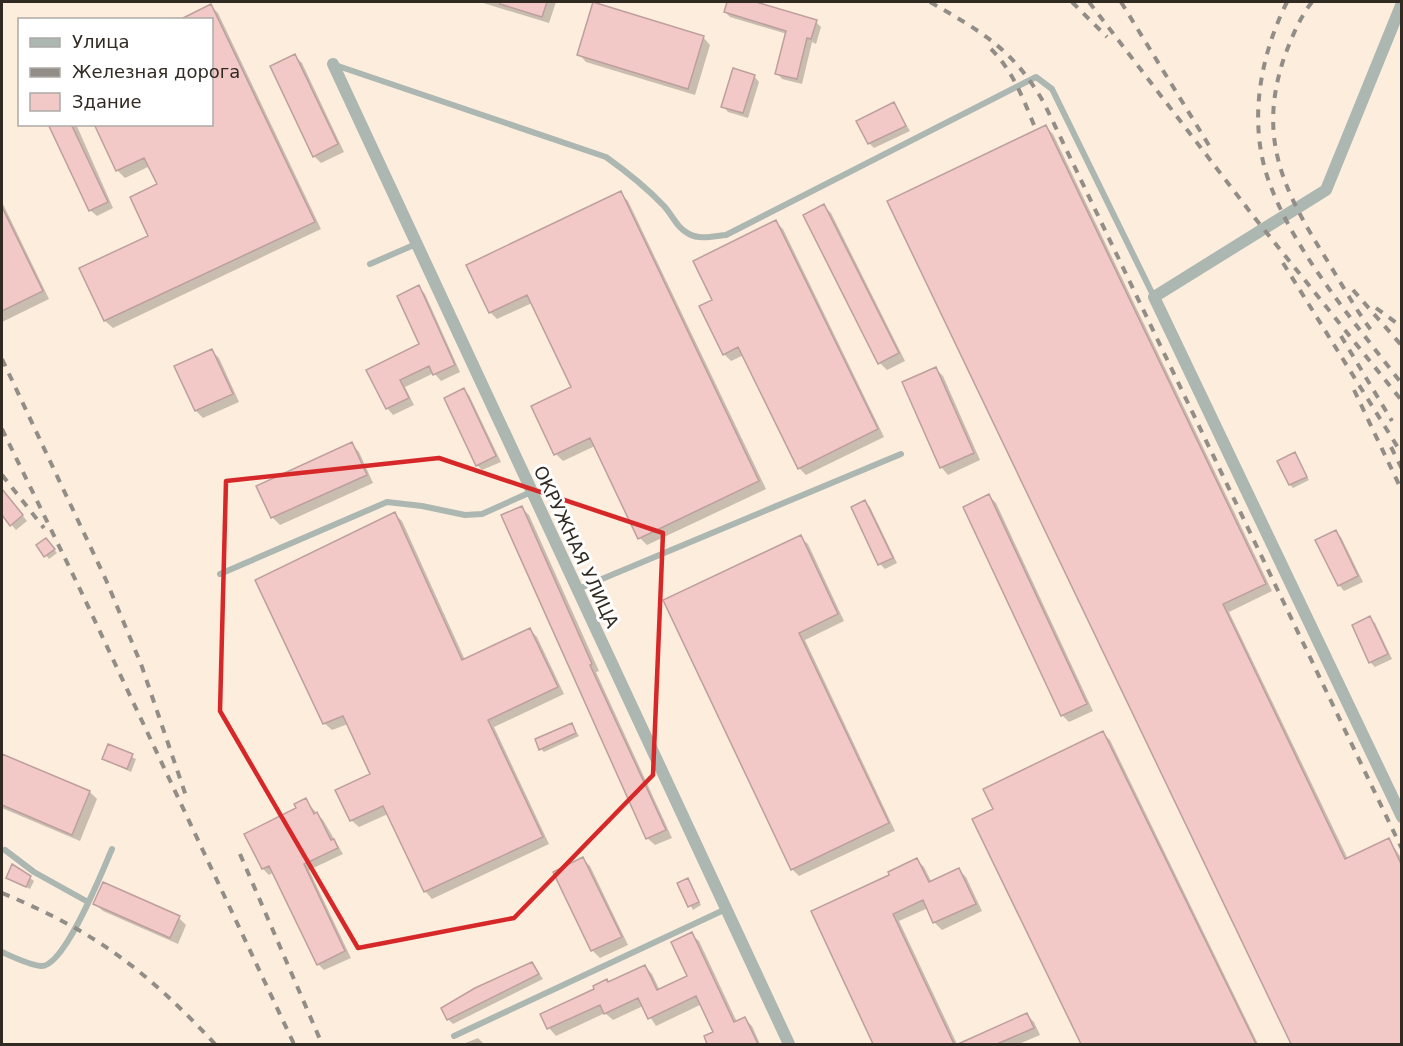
<svg xmlns="http://www.w3.org/2000/svg" width="1403" height="1046" viewBox="0 0 1403 1046" font-family="'DejaVu Sans',sans-serif">
<style>
.built{fill:#fceddd;fill-rule:evenodd}
.shadow{fill:#0003}
.building{fill:#f2c9c7;stroke:#bd9f9d;stroke-width:1.5}
.lines{fill:none;stroke-linecap:round;stroke-linejoin:round}
.lane{stroke:#acb7b1;stroke-width:6}
.street{stroke:#acb7b1;stroke-width:12}
.rail{stroke:#928d86;stroke-width:4;stroke-dasharray:8 8;stroke-linecap:butt}
.marked{fill:none;stroke:#d62828;stroke-width:4.5;stroke-linejoin:round}
.labels{text-anchor:middle;stroke-width:6;stroke-linejoin:round;paint-order:stroke}
.street-label{font-size:18px;fill:#312a22;stroke:#fff}
</style>
<rect width="100%" height="100%" fill="#fffbf6"/>
<path class="built" d="M2,2H1401V1044H2ZM20,20H212V124H20Z"/>
<path class="shadow" d="M480,2H556L549,23Z
M728,2H751L816,22L821,27L816,44L812,42L802,84L782,79L777,73L787,34L730,17L725,12Z
M211,6L218,13L321,229L113,328L105,321L81,269L150,236L159,185L150,166L125,178L117,170L212,124Z
M703,37L710,45L695,95L586,62L579,54Z
M295,56L302,63L344,152L321,163L314,156Z
M754,76L759,82L748,118L728,112L723,106Z
M894,104L910,131L874,148L869,143Z
M50,124H76L113,208L97,216L90,210Z
M1046,127L1053,134L1272,591L1229,612L1348,859L1389,840L1402,859V1044H1292L889,202Z
M620,193L628,201L766,489L647,545L640,538L595,446L563,461L556,454L573,387L532,303L497,319L490,312Z
M2,202L49,299L2,322Z
M824,206L831,213L905,361L887,370L880,363Z
M776,222L783,229L884,437L806,475L799,468L744,355L731,361L724,354L714,300Z
M419,287L425,294L460,372L441,381L434,373L405,387L414,405L393,415L387,408L368,371L421,345Z
M212,351L219,358L239,402L203,418L196,411L176,367Z
M936,369L943,376L980,460L948,475L941,467Z
M464,390L469,395L501,462L482,470L477,465Z
M352,444L359,452L373,483L280,525L272,517L258,486Z
M1295,454L1309,480L1293,488L1290,485Z
M2,490L27,521L16,530L2,514Z
M989,496L996,503L1093,711L1069,722L1062,715Z
M865,502L870,507L897,563L885,569L880,564Z
M522,508L529,515L599,671L596,672L672,838L655,845L647,838Z
M395,514L402,521L465,660L530,630L537,637L564,694L494,727L549,844L432,899L425,891L388,814L359,827L351,820L372,774L348,724L332,730L324,723Z
M1336,532L1341,537L1363,582L1344,591L1339,585Z
M800,537L808,544L844,621L805,640L895,831L799,876L792,869Z
M49,543L57,553L49,559L38,546Z
M1370,618L1375,623L1392,659L1375,667L1370,662Z
M571,724L579,736L544,752L541,749Z
M1103,733L1110,740L1258,1044H1083L974,820L995,810Z
M109,746L136,759L131,772L104,759Z
M2,755L90,792L97,799L80,841L2,808Z
M305,800L323,820L343,854L309,870L351,958L324,970L318,964L274,872L269,875L263,869Z
M583,859L590,866L628,945L600,958L593,951L555,872Z
M917,860L924,867L932,883L959,870L966,877L982,911L942,930L935,923L928,908L899,921L957,1044H875L813,912L891,876Z
M8,878H30L34,881L30,889Z
M688,880L701,905L693,910L679,884Z
M95,904L179,918L186,925L178,944L103,911Z
M691,934L699,941L737,1022L745,1019L752,1026L760,1044H709L706,1037L715,1033L702,1004L656,1026L643,1006L613,1020L605,1013L556,1036L549,1028L542,1015L645,966L652,974L660,991L689,977Z
M532,963L543,979L453,1024L448,1019Z
M1027,1015L1034,1022L1040,1035L1019,1044H962Z
M478,1038L484,1044H463Z"/>
<path class="building" d="M501,2H547L542,17L500,4Z
M593,2L704,36L688,89L577,55Z
M727,2H756L817,20L811,39L807,38L797,79L775,74L786,31L724,12Z
M211,4L315,222L104,321L79,268L148,236L130,197L157,184L144,158L116,171L94,124H212V20H179Z
M295,54L338,144L313,157L270,66Z
M733,68L755,75L743,113L721,107Z
M894,102L906,126L868,144L856,121Z
M48,124H71L108,202L89,211Z
M1046,125L1266,584L1223,604L1345,859L1389,838L1401,864V1044H1291L887,201Z
M621,191L759,481L638,539L590,438L554,455L531,406L571,387L527,295L489,313L466,265Z
M824,204L899,353L878,364L803,215Z
M2,207L43,291L2,311Z
M776,220L878,429L798,469L738,347L723,355L699,306L712,300L693,261Z
M419,285L455,365L433,375L429,366L400,380L409,398L386,409L366,370L419,344L397,296Z
M212,349L233,394L195,411L174,366Z
M936,367L974,453L940,468L902,382Z
M464,388L496,456L476,466L444,398Z
M352,442L367,475L271,518L256,486Z
M1295,452L1307,477L1289,485L1277,461Z
M2,489L23,515L10,526L2,515Z
M989,494L1087,704L1061,716L963,507Z
M865,500L893,558L878,565L851,507Z
M522,506L592,664L590,665L666,830L646,839L501,515Z
M395,512L462,660L530,628L558,687L488,720L543,837L424,892L383,806L350,821L335,790L370,774L343,716L323,724L255,580Z
M1336,530L1358,576L1338,586L1315,540Z
M801,535L838,614L799,633L889,823L791,870L663,600Z
M46,538L55,549L44,557L36,545Z
M1370,616L1388,654L1369,663L1352,625Z
M572,723L576,733L539,750L535,739Z
M1103,731L1256,1044H1081L972,819L993,809L983,789Z
M108,744L133,754L127,769L102,759Z
M2,754L90,791L72,835L2,805Z
M306,798L314,814L317,812L331,840L334,839L338,848L304,864L345,951L317,965L269,866L262,869L244,834L296,808L294,804Z
M583,857L622,937L591,951L553,872Z
M917,858L929,882L959,868L976,904L933,923L923,900L893,914L954,1044H873L811,911L889,875L888,872Z
M12,864L31,876L26,887L6,878Z
M688,878L699,902L688,907L677,883Z
M103,882L180,916L170,938L93,904Z
M692,932L734,1022L745,1017L758,1044H707L704,1036L713,1032L696,996L648,1019L638,998L604,1014L600,1005L547,1029L540,1014L594,989L593,986L607,979L608,982L645,965L657,990L687,976L671,942Z
M532,962L539,974L447,1020L441,1008L475,988Z
M1027,1013L1034,1028L997,1044H958Z"/>
<g class="lines">
<path class="lane" d="M335,65L606,157C627,172 647,188 664,206C673,216 677,228 689,234C700,240 714,236 726,235L1036,77L1052,89L1154,297
M370,264L416,244
M220,574L387,502L422,506L465,515L482,514L531,492
M578,589L901,454
M5,850L34,872L88,902
M2,952C13,957 29,965 41,966C65,967 103,869 112,849
M454,1036L726,909"/>
<path class="street" d="M1402,3L1326,190L1154,297L1402,817
M333,64L789,1044"/>
<path class="rail" d="M930,2C982,32 1013,49 1044,103L1402,849
M1072,2L1107,37
M1089,2L1254,217L1402,401
M1121,2L1210,147
M1287,2C1259,58 1247,127 1271,187C1298,257 1356,324 1402,384
M1312,2C1300,17 1292,37 1285,55C1257,136 1282,188 1325,257C1340,281 1354,307 1371,330
M991,49C1014,72 1024,101 1036,130
M1283,263L1402,454
M1353,290L1402,346
M1376,308L1402,327
M1341,336L1392,421
M2,359L106,580L141,664L186,796
M1354,390L1402,491
M2,429L78,585L294,1044
M1391,447L1402,469
M2,475L44,528
M240,854L322,1044
M2,893C96,932 146,970 215,1044"/>
</g>
<path class="marked" d="M439,458L663,533L653,775L514,918L358,948L220,711L226,481Z"/>
<g class="labels">
<g class="street-label">
<text transform="translate(576 547) rotate(65)" y="6">ОКРУЖНАЯ УЛИЦА</text>
</g>
</g>
<rect width="1403" height="1046" fill="none" stroke="#312a22" stroke-width="6"/>
<rect x="18" y="18" width="195" height="108" fill="#ffffff" stroke="#adaaa7" stroke-width="1.5"/>
<rect x="30" y="38" width="30" height="9" fill="#acb7b1" stroke="#adaaa7" stroke-width="1.5"/>
<text x="72" y="48" font-size="18" fill="#312a22">Улица</text>
<rect x="30" y="68" width="30" height="9" fill="#928d86" stroke="#adaaa7" stroke-width="1.5"/>
<text x="72" y="78" font-size="18" fill="#312a22">Железная дорога</text>
<rect x="30" y="93" width="30" height="18" fill="#f2c9c7" stroke="#adaaa7" stroke-width="1.5"/>
<text x="72" y="108" font-size="18" fill="#312a22">Здание</text>
</svg>
